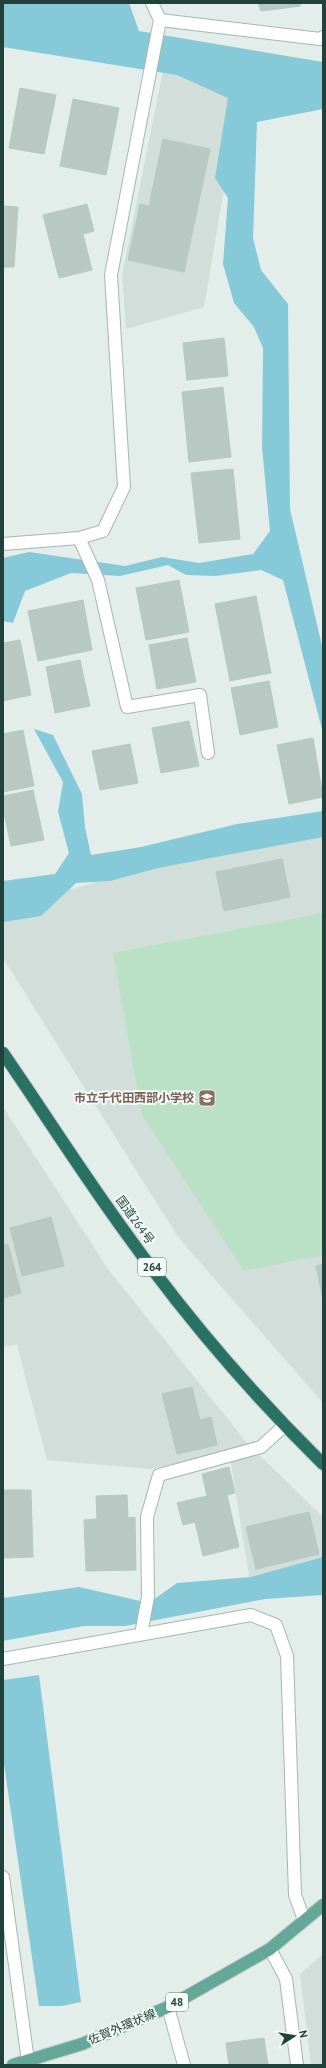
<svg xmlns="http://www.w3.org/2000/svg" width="326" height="2068" viewBox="0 0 326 2068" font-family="'PT Sans','Noto Sans JP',sans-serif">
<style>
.built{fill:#d1ded9}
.green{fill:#bae1c6}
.water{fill:#86c9d8}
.building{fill:#b8c9c3;stroke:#b4c9c1}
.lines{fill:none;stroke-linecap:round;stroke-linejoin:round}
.street-casing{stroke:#a5b7b2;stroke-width:14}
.primary-casing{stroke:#c1cac8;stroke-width:14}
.highway-casing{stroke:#c1cac8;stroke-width:14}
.street{stroke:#fff;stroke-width:12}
.primary{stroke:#63a899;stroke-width:12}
.highway{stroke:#297165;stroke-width:12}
.labels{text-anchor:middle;stroke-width:4;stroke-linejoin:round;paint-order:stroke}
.shield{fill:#f4faf7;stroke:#607973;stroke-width:1}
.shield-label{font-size:11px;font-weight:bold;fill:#20423a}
.education-label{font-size:12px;font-weight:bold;fill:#785e54;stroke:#f4faf7;text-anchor:end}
.street-label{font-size:12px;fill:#20423a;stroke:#f4faf7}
</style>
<rect width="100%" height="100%" fill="#e3eeea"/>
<path class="built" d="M164,66L241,89L204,307L126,329L122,275Z
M323,819V1403L178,1237L3,958V908Z
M3,1107L108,1269L247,1443L323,1517V1570L251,1588L229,1451L151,1469L47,1460L17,1345L3,1346Z
M323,1954V2065H311L300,1974Z"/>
<path class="green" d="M323,913V1255L244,1271L142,1115L113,953Z"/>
<path class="water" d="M3,3H129L139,31L323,62V109L257,122L253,238L261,270L288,304L290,509L323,650V733L283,580L261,570L215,576L186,575L168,565L120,576L71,573L25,591L13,623L3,621V558L29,552L125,566L162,557L199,563L253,554L270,531L262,447L263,348L254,327L234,303L223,264L228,198L215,178L228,98L177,75L3,47Z
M34,729L53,735L82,794L85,827L91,855L141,847L237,824L323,811V837L158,868L110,881L76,883L41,916L3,922V881L55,874L69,853L58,812L63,782Z
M323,1557V1595L265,1599L125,1626H84L3,1641V1598L79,1587L149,1603L177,1583L251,1577Z
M39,1675L81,2002L62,2006H39L3,1757V1680Z"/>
<path class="building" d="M258,3H299L301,6L261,11Z
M20,88L56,95L44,154L9,148Z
M73,99L119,108L106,175L60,166Z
M163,139L210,149L184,272L128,260L140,204L149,206Z
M87,204L94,231L83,234L92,270L59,278L43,215Z
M3,206L18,207L14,267H3Z
M224,338L228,376L187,380L183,343Z
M223,387L231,457L189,462L182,392Z
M233,469L240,539L199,543L191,473Z
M179,580L189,632L146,640L136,588Z
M256,596L271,673L230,681L215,604Z
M83,600L92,650L38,661L28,611Z
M187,638L196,682L157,689L149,645Z
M20,640L31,695L3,701V643Z
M80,660L90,706L55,713L46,667Z
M269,681L278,727L240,735L231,688Z
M189,721L199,766L161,773L152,728Z
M23,730L34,786L3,792V734Z
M313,738L323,797L289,804L277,745Z
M130,744L138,783L100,790L92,751Z
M33,790L44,840L11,846L3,808V796Z
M282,859L290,897L224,911L216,872Z
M51,1217L64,1266L22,1276L10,1228Z
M8,1244L21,1293L3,1298V1246Z
M323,1264V1300L316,1266Z
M192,1387L200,1420L211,1417L217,1445L177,1454L162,1394Z
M229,1467L235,1493L227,1495L239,1547L203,1556L195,1522L183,1525L177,1503L207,1496L202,1474Z
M3,1490H31L33,1557L3,1558Z
M127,1495L128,1518L135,1517L136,1570L86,1571L84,1520L97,1519L96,1496Z
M309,1512L319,1554L256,1569L246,1527Z
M264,2038L268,2065H229L226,2043Z"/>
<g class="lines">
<g class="street-casing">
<path id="street" d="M160,20L320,39L323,37
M79,538L98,580L127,707L200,695L208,753
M3,544L79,538L103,531L124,487L111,275L160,20L152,3
M141,1634L148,1597L147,1517L159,1475L261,1447L284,1426
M3,1659L251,1615L276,1625L287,1656L295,1895L304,1920
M3,1877L28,2061
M270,1949L286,1979L297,2065
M168,2007L184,2065"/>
</g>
<g class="primary-casing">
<path id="primary" d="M13,2065L82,2044L168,2007L270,1949L323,1905"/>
</g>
<g class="highway-casing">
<path id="highway" d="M3,1053C45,1114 84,1176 128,1236C186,1317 252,1394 323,1464"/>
</g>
<use href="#street" class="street"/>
<use href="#primary" class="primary"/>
<use href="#highway" class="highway"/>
</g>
<defs>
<g id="school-square" transform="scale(0.9)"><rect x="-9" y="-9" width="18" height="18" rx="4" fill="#8d6e63" stroke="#f4faf7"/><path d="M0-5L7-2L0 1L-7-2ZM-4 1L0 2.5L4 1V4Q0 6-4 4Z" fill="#fff"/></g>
</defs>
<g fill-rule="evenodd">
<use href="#school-square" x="207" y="1098"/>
</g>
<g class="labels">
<g class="shield">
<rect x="138" y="1258" width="28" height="18" rx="3"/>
<rect x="166" y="1993" width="22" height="18" rx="3"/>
</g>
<g class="shield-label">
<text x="152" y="1271">264</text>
<text x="177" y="2006">48</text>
</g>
<g class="education-label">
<text x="194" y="1102">市立千代田西部小学校</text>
</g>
<g class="street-label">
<text transform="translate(135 1220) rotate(54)" y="4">国道264号</text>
<text transform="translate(122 2027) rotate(-23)" y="4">佐賀外環状線</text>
</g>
</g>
<rect width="326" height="2068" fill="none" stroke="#20423a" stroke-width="8"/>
<g transform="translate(294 2036) rotate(78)" stroke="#f4faf7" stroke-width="3" paint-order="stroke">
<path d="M0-3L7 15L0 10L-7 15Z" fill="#20423a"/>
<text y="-6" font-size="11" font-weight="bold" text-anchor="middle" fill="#20423a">N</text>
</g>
</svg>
